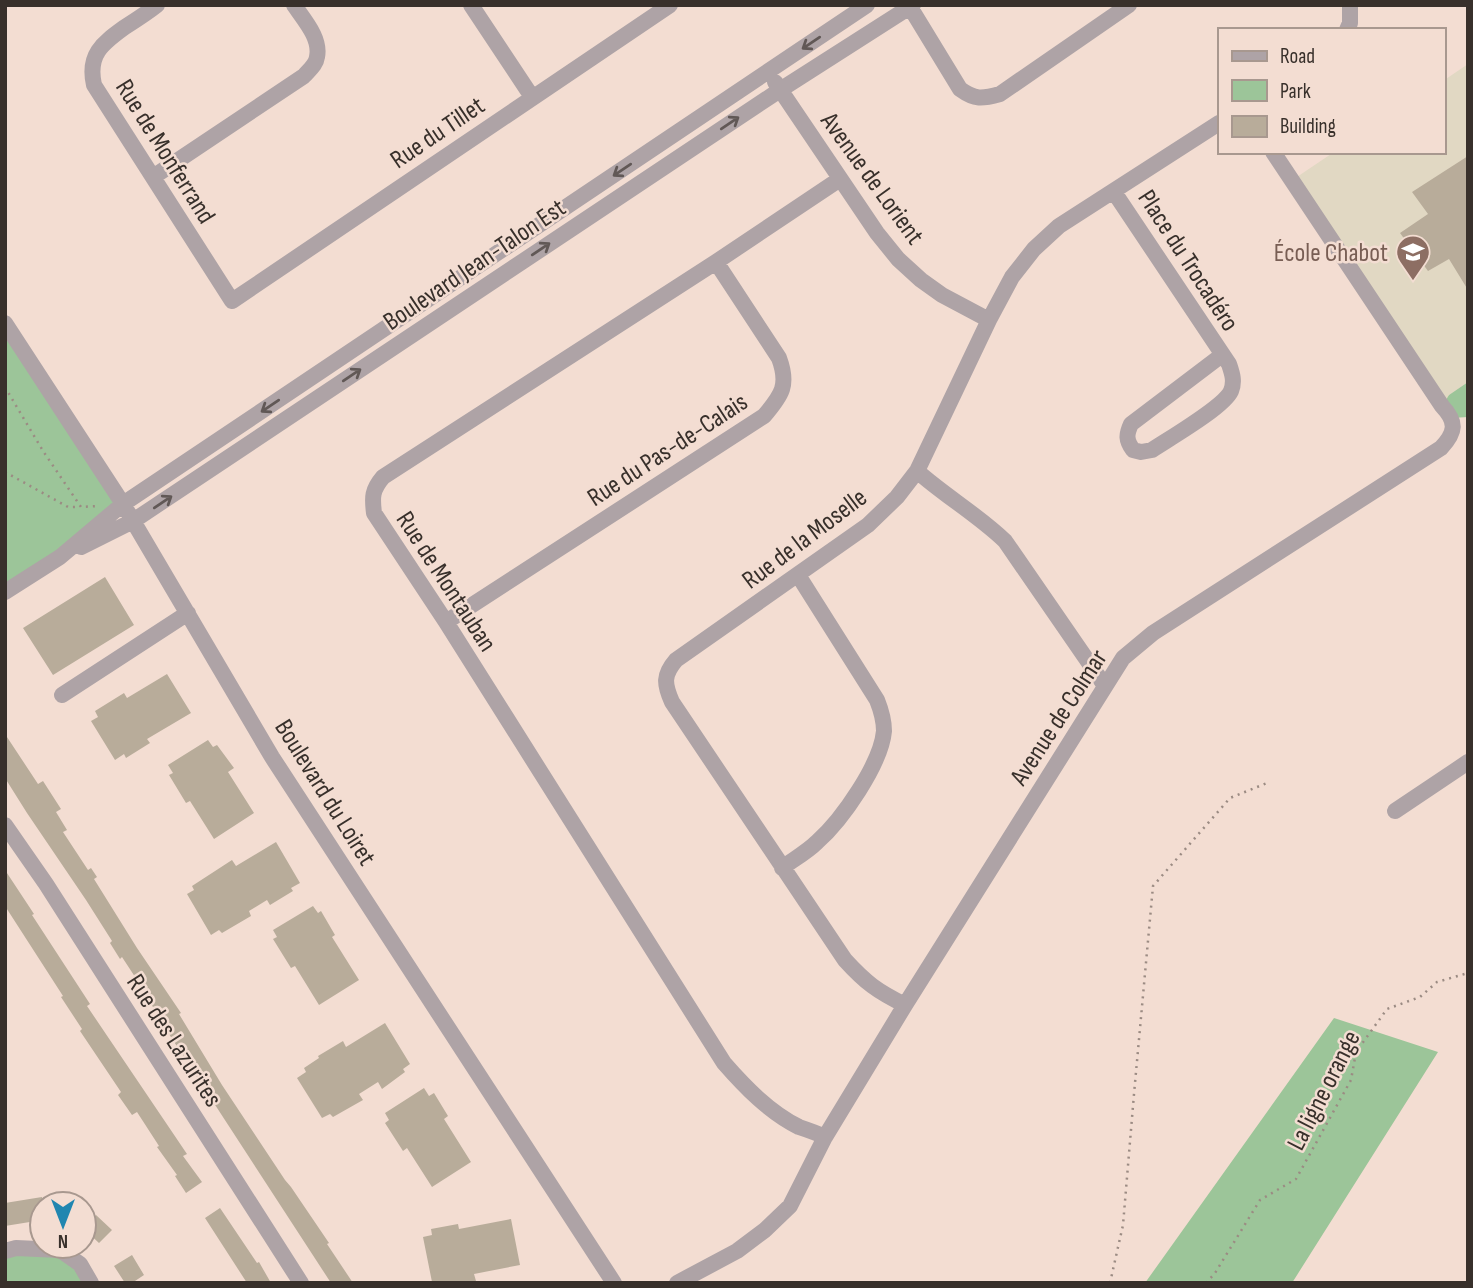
<svg xmlns="http://www.w3.org/2000/svg" width="1473" height="1288" viewBox="0 0 1473 1288" font-family="'Sofia Sans Condensed',sans-serif">
<style>
.education{fill:#e1d8c3}
.green{fill:#9cc599}
.building{fill:#b8ac9a}
.lines{fill:none;stroke-linecap:round;stroke-linejoin:round}
.path{stroke:#9b8b83;stroke-width:2.5;stroke-dasharray:2 5;stroke-linecap:butt}
.minor{stroke:#aea3a6;stroke-width:16}
.oneway{stroke:#615856}
.labels{text-anchor:middle;stroke-width:5;stroke-linejoin:round;paint-order:stroke}
.street-label{font-size:26px;fill:#38302b;stroke:#f3ddd2}
.education-label{font-size:26px;fill:#785e54;stroke:#f3ddd2;text-anchor:end}
</style>
<rect width="100%" height="100%" fill="#f3ddd2"/>
<path class="education" d="M1468,64V382L1449,395L1442,406L1291,181L1334,152H1443V81Z"/>
<path class="green" d="M5,323L123,504L5,592Z
M1468,382V417L1452,418L1442,406L1449,395Z
M1334,1018L1438,1052L1292,1283H1145Z
M60,1250L91,1283H5V1251Z"/>
<path class="building" d="M1468,156V290L1449,259L1428,271L1400,233L1428,214L1412,192Z
M105,577L134,625L53,675L23,628Z
M167,674L191,713L147,739L150,743L126,758L124,754L115,760L91,721L98,717L95,711L124,693L127,698Z
M5,734L38,784L43,781L61,809L56,812L67,830L63,832L88,870L91,868L97,877L94,879L137,948L181,1013L179,1014L222,1085L285,1180L291,1187L329,1243L327,1244L353,1283H331L167,1031L168,1030L151,1004L138,987L141,986L122,957L120,959L110,943L112,941L86,900L27,813L5,778Z
M208,740L213,747L217,745L234,768L228,772L254,813L214,839L190,801L186,803L169,775L173,773L168,765Z
M276,842L300,883L291,888L293,891L270,905L267,900L249,911L251,916L222,933L219,930L211,935L187,894L194,890L192,886L232,860L236,866Z
M5,870L34,914L32,915L90,1004L87,1006L187,1154L183,1156L202,1182L186,1193L175,1176L177,1175L157,1147L159,1146L137,1112L132,1115L118,1095L121,1092L80,1031L82,1029L61,997L63,996L5,906Z
M313,906L318,913L321,911L335,935L332,937L359,980L319,1005L295,966L291,968L273,939L277,937L273,930Z
M385,1023L410,1064L403,1069L405,1072L382,1089L378,1082L359,1094L363,1100L333,1117L330,1114L322,1118L297,1078L306,1072L304,1068L319,1058L318,1056L343,1041L346,1047Z
M424,1088L429,1096L434,1093L448,1116L444,1119L471,1162L432,1187L407,1148L403,1151L385,1123L389,1120L385,1113Z
M42,1197V1214L35,1215L36,1221L5,1226V1203Z
M220,1208L257,1263L259,1262L271,1283H247L205,1218Z
M96,1215L112,1230L99,1243L84,1229V1227Z
M511,1219L520,1265L474,1274L476,1281L470,1283H442L441,1281L432,1282L423,1237L432,1235L431,1229L458,1224L459,1229Z
M132,1255L144,1275L132,1283H125L114,1266Z"/>
<g class="lines">
<path class="path" d="M5,387L43,451L81,507L99,506
M5,472L68,507H80
M1110,1283L1123,1225L1134,1094L1153,886L1230,798L1267,783
M1206,1283L1215,1273L1260,1200L1296,1179L1351,1080L1356,1052L1387,1009L1420,997L1437,982L1468,973"/>
<path class="minor" d="M157,5C147,13 136,20 125,27C103,43 87,54 94,85L232,301L670,5
M471,5L532,97
M910,7L960,89C975,100 982,99 1000,94L1129,5
M1347,30L1350,23V5
M775,82L877,233L898,259L921,280L942,295L989,320
M153,177L304,76C309,70 316,65 317,57C321,38 304,20 294,5
M1114,192L1229,364C1232,373 1235,381 1231,391C1224,407 1170,438 1152,450L1141,452L1133,450C1126,440 1126,435 1131,424L1222,355
M5,323L123,504L272,757L614,1283
M917,471C945,496 978,515 1005,541L1105,686
M81,547L133,521L780,90L913,5
M5,592L60,557L123,504L867,5
M446,622L764,416C782,395 789,385 779,358L716,262
M62,695L188,613
M1395,811L1468,762
M5,825L46,884L301,1283
M782,868C794,859 807,852 817,842C842,820 881,764 884,731C884,720 881,710 877,700L798,575
M905,1005C877,991 866,983 845,960L672,702C664,684 663,675 676,660L868,525L897,497L917,471L989,320L1012,277L1034,249L1059,226L1219,123
M825,1137C817,1133 808,1130 799,1127C769,1112 745,1087 724,1063L446,622L374,513C372,497 372,490 383,477L716,262L840,179
M5,1251L16,1248L60,1250L80,1264L91,1283
M677,1283L737,1251L765,1230L790,1206L825,1137L905,1005L1123,658L1153,633L1441,448C1456,432 1457,422 1442,406L1273,152"/>
</g>
<defs><path id="oneway-shaft" d="M-6 0H5M1.5-3L5.5 0L1.5 3" fill="none" stroke-width="1.6" stroke-linecap="round" stroke-linejoin="round" transform="scale(1.75)"/></defs>
<g class="oneway">
<use href="#oneway-shaft" transform="translate(811 43) rotate(146)"/>
<use href="#oneway-shaft" transform="translate(730 123) rotate(-34)"/>
<use href="#oneway-shaft" transform="translate(622 170) rotate(146)"/>
<use href="#oneway-shaft" transform="translate(541 249) rotate(-34)"/>
<use href="#oneway-shaft" transform="translate(352 375) rotate(-34)"/>
<use href="#oneway-shaft" transform="translate(270 406) rotate(146)"/>
<use href="#oneway-shaft" transform="translate(163 502) rotate(-34)"/>
</g>
<defs>
<g id="school-pin" transform="scale(1.75)"><path d="M0 17L-7.5 6A9.5 9.5 0 1 1 7.5 6Z" fill="#8d6e63" stroke="#f3ddd2"/><path d="M0-5L7-2L0 1L-7-2ZM-4 1L0 2.5L4 1V4Q0 6-4 4Z" fill="#fff"/></g>
</defs>
<g fill-rule="evenodd">
<use href="#school-pin" x="1413" y="252"/>
</g>
<g class="labels">
<g class="street-label">
<text transform="translate(437 132) rotate(-34)" y="9">Rue du Tillet</text>
<text transform="translate(166 151) rotate(58)" y="9">Rue de Monferrand</text>
<text transform="translate(873 178) rotate(54)" y="9">Avenue de Lorient</text>
<text transform="translate(1189 260) rotate(57)" y="9">Place du Trocadéro</text>
<text transform="translate(474 264) rotate(-34)" y="9">Boulevard Jean-Talon Est</text>
<text transform="translate(667 449) rotate(-33)" y="9">Rue du Pas-de-Calais</text>
<text transform="translate(804 538) rotate(-37)" y="9">Rue de la Moselle</text>
<text transform="translate(447 581) rotate(57)" y="9">Rue de Montauban</text>
<text transform="translate(1058 717) rotate(-57)" y="9">Avenue de Colmar</text>
<text transform="translate(326 792) rotate(58)" y="9">Boulevard du Loiret</text>
<text transform="translate(175 1040) rotate(57)" y="9">Rue des Lazurites</text>
<text transform="translate(1323 1090) rotate(-63)" y="9">La ligne orange</text>
</g>
<g class="education-label">
<text x="1388" y="261">École Chabot</text>
</g>
</g>
<rect width="1473" height="1288" fill="none" stroke="#38302b" stroke-width="14"/>
<rect x="1218" y="28" width="228" height="126" fill="#f3ddd2" stroke="#a8988f" stroke-width="2"/>
<rect x="1232" y="51" width="35" height="10" fill="#aea3a6" stroke="#a8988f" stroke-width="2"/>
<text x="1280" y="63" font-size="21" fill="#38302b">Road</text>
<rect x="1232" y="80" width="35" height="21" fill="#9cc599" stroke="#a8988f" stroke-width="2"/>
<text x="1280" y="98" font-size="21" fill="#38302b">Park</text>
<rect x="1232" y="116" width="35" height="21" fill="#b8ac9a" stroke="#a8988f" stroke-width="2"/>
<text x="1280" y="133" font-size="21" fill="#38302b">Building</text>
<g transform="translate(63 1225) rotate(180)"><circle r="33" fill="#f3ddd2" stroke="#a8988f" stroke-width="2"/>
<path d="M0-5L12 26L0 18L-12 26Z" fill="#2086b0"/>
<text y="-10" font-size="19" font-weight="bold" text-anchor="middle" fill="#38302b">N</text>
</g>
</svg>
